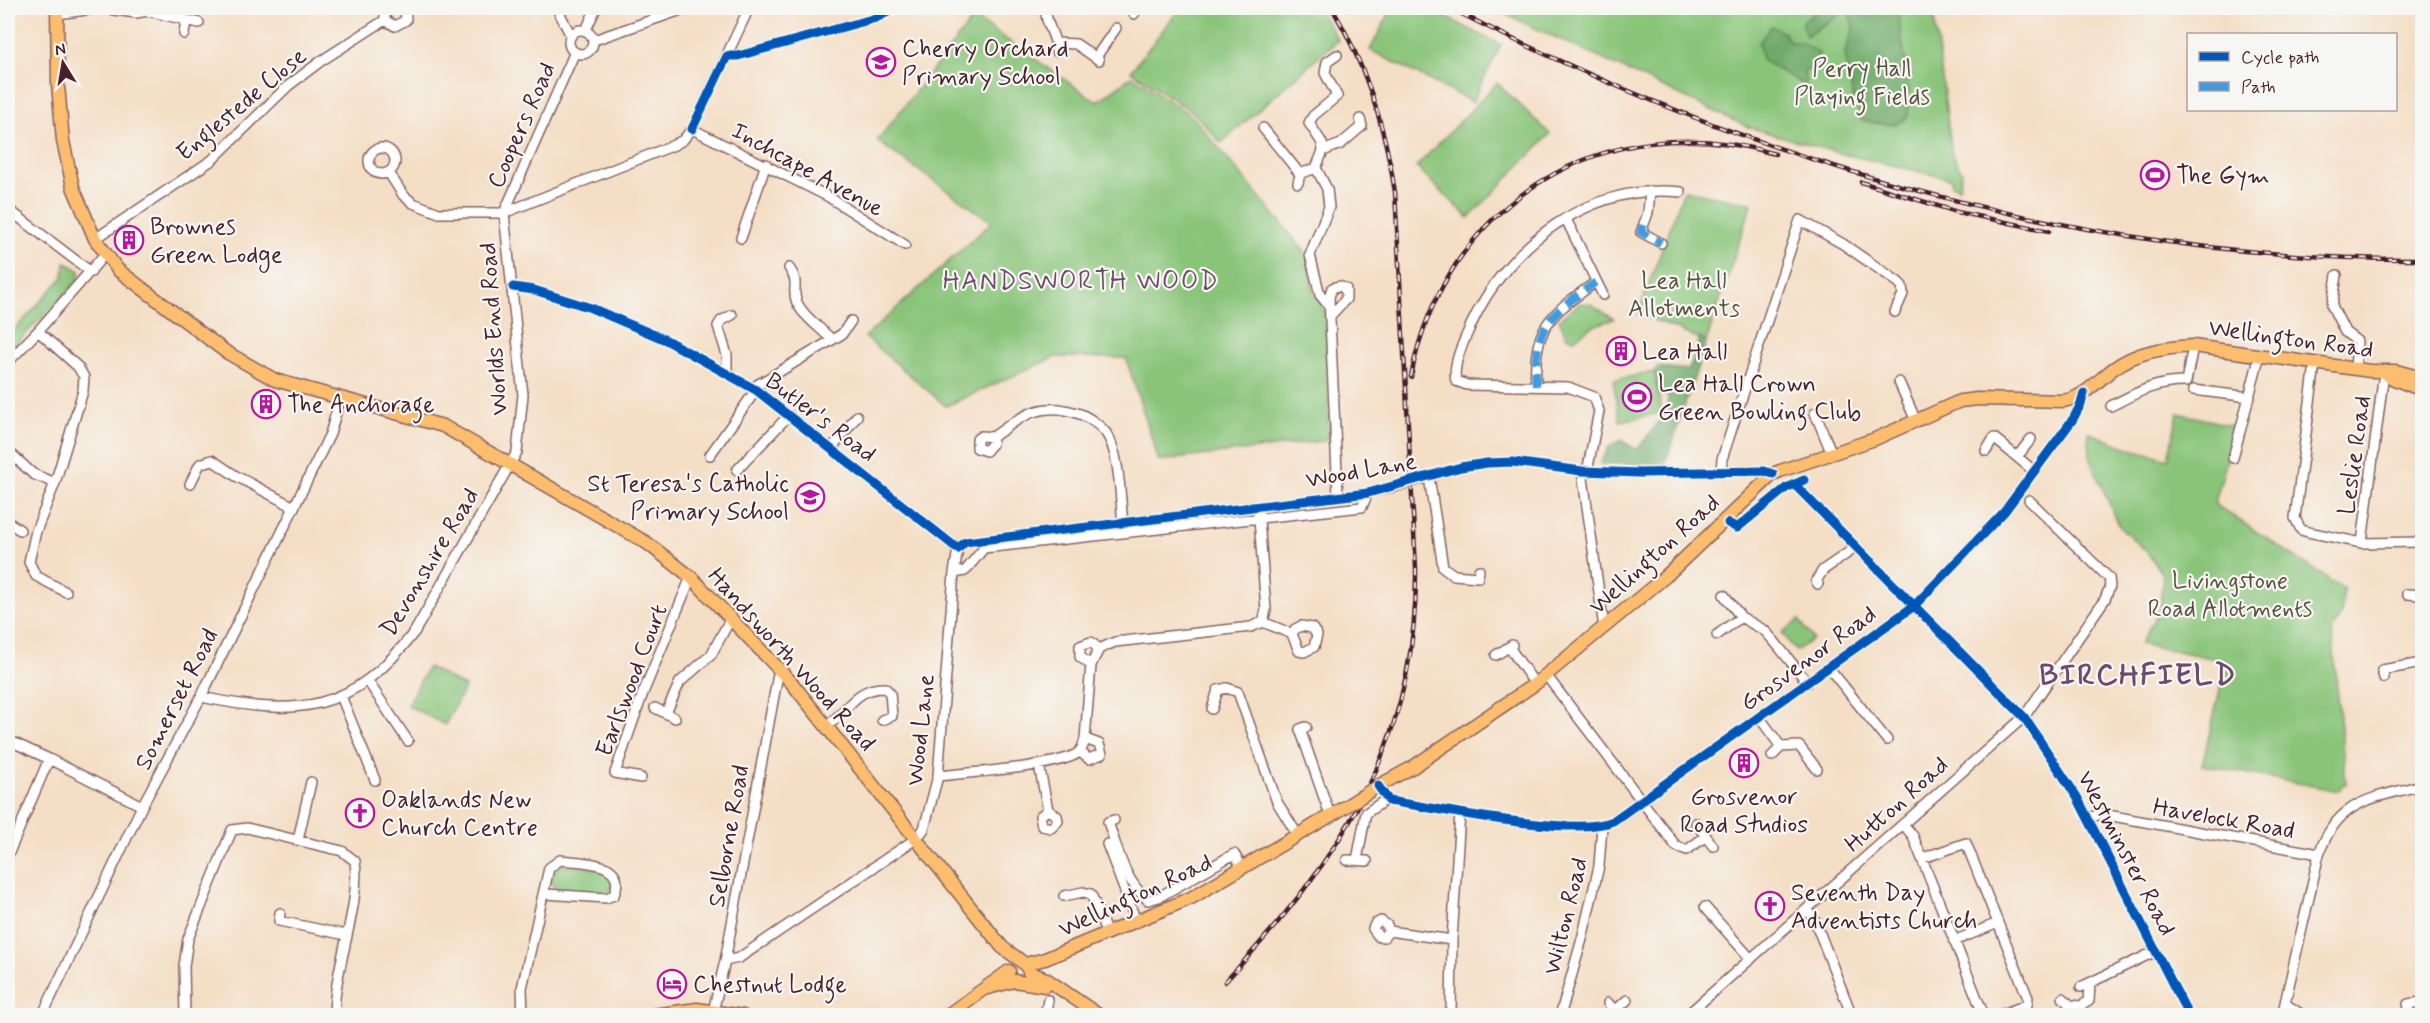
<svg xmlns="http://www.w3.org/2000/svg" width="2430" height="1023" viewBox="0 0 2430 1023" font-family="Mynerve,sans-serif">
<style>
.green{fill:#89c479;stroke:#6a7252;stroke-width:1.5}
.forest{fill:#6eaa69;stroke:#5c644a;stroke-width:1.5}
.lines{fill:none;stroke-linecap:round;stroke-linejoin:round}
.minor-casing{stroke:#866261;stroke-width:12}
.major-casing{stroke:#866261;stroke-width:15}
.minor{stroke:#fff;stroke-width:9}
.major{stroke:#fcbd6e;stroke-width:12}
.rail-casing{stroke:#4a1f2b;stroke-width:4.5}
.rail{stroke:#f6f6f2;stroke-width:2;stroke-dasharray:7;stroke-linecap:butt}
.minor-bridge-casing{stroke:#866261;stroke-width:12;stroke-linecap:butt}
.major-bridge-casing{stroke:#866261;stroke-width:15;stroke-linecap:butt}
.minor-bridge{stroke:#fff;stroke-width:9}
.major-bridge{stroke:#fcbd6e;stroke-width:12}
.quiet{stroke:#409be1;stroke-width:8;stroke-dasharray:15 8;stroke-linecap:butt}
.cycleway-casing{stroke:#f6f6f2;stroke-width:13}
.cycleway{stroke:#0057b8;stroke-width:9}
.labels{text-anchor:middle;stroke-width:4.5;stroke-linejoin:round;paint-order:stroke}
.poi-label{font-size:24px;fill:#4a1f2b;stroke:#f6f6f2;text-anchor:start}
.park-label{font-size:24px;fill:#5d5142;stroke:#f6f6f2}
.street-label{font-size:24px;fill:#4a1f2b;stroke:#f6f6f2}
.neighbourhood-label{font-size:26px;letter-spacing:1.5px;fill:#6f4a6c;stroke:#f6f6f2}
.district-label{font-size:30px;font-weight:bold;letter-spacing:1.5px;fill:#6f4a6c;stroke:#f6f6f2}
</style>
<rect width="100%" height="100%" fill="#f6f6f2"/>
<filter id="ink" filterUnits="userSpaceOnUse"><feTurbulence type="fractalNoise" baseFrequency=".0167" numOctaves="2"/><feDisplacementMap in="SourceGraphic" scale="12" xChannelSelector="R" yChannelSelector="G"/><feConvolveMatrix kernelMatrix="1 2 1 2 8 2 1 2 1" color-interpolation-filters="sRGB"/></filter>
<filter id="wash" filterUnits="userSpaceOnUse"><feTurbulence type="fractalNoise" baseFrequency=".008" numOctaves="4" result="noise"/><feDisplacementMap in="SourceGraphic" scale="24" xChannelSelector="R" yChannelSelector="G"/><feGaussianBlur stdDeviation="1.35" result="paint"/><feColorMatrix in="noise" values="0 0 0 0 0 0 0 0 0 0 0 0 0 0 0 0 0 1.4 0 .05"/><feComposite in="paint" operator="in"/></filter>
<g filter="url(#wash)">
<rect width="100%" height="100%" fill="#f4dec5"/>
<path class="green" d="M1180,8H1318L1338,40L1221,143L1193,112L1131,71Z
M1392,8H1428L1501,45L1472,102L1370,50Z
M1492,8H1933L1952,155L1962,172L1959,187L1951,185L1952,179L1843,154L1748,127Z
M974,17L1097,102L1132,76L1192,116L1307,254L1313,291L1326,312L1329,440L1159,461L1126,358L1055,357L946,406L865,337L992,222L877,141Z
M1497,83L1550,134L1469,218L1416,167Z
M1684,190L1752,203L1706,342L1638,313Z
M65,262L80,271L79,280L8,352V337L64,276Z
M1580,303L1591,304L1614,319L1593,326L1574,339L1566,336L1559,319Z
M1654,372L1662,413L1620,421L1613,380Z
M2178,413L2237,427L2214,504L2344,589L2341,614L2332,631L2346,784L2342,785L2339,791L2202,765L2227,661L2140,644L2160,609L2163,574L2146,551L2120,527L2091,463L2088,432L2128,448L2168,459Z
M1799,620L1813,639L1796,651L1782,633Z
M428,667L465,687L445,725L407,705Z
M559,865L606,869L612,875L613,889L606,895L557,891L550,882L552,872Z"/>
<path class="forest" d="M1821,8H1897L1909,87L1908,117C1895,129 1877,123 1861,120L1853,97L1845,53L1854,26L1847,10L1806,36L1802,22Z
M1771,26L1784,33L1790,42L1801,43L1819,53L1813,69L1804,71L1806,86L1762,60L1759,43Z
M1700,338L1706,342L1665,464H1600L1608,448L1621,440L1637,450L1663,416L1669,396L1659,394L1654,372L1658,367L1689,370Z"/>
</g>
<g filter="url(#ink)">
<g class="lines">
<g class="minor-casing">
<path id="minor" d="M385,8V20L395,26L406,20L405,8
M557,8L571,36
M1046,8C1044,24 1057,35 1056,51
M57,14L100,8L136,13L148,11L199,23
M1134,14L1138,8
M586,30L596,8
M569 42a12 12 0 1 1 24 0a12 12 0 1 1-24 0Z
M184,34L186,21
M594,40L687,8
M1057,43L1076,44L1099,60
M727,56H738L876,18L896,8
M1096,57L1116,28
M1263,128L1300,174
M692,129L827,196L905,245
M369 161a13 13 0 1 1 26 0a13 13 0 1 1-26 0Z
M1323,151L1322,143L1309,123L1313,116L1337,96L1325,73L1327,62L1337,55
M389,173L403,195L413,203L439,213H504L674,145L683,140L692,129L749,8
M1298,183L1300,174L1316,168
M1650,191L1648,213L1641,232L1661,243
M8,209L91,272
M1566,219L1603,295
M741,238L766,164
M95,239L212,160L288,86L321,61L385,20
M789,268C800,283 792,287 796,300C801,315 821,328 832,340
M2337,275L2332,306L2345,332L2357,341L2355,369
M513,287L534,290L591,308L666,340L756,390L958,549
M1329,306L1320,295L1310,255L1329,207L1327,189L1316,168L1323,151L1341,144L1362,126L1360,119
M1331,315L1346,299V289L1339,286L1332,288L1329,297L1338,495
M38,331L78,367L84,377L83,391L55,483L36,531L29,562L36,576L66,592
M8,362L38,331L105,254
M2315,364L2295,518L2301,530L2308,532L2362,543L2422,542
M727,374V355L718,326L721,321L732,315
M1899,382L1916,421
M1536,386C1533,325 1550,315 1596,282
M752,388L842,334L851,321
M2193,390L2250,397
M2111,406C2136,393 2157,381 2186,382L2193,346
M1815,413L1832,454
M993,437L992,444L986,451L977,448V439L981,436L993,437C1023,415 1042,400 1080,414C1088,417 1101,426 1106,433C1120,453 1120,498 1123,523
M832,448L857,416
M8,451L33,474L55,483
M1986,451L1994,438L2034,471
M710,455L756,390
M2017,457L2031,439
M2233,458L2260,355
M737,470L789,415
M1582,471L1604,628
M1721,471L1722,459L1800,220L1843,244L1898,282L1902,286L1903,294L1895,312
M1587,472L1599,411L1594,397L1568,387L1467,385L1456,381C1452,364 1464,341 1471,325C1508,244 1590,182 1681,192
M1429,477L1443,567L1454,575L1478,577L1479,570
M1418,480L1461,467L1487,463L1513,462L1582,471L1640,473L1764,471L1773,474
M190,484L200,464L212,460L236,476L292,506
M1794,484L2024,717L2077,797L2189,1016
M8,522L20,530
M1728,523L1737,528L1786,488L1804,480
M2362,543L2384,372
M954,573L965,571L984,548L1362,507L1368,493
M1818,584L1816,581L1823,570L1855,548
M2407,594L2422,595
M1724,595L1741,617L1765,631L1774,641L1808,683
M1263,622L1292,634L1295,629L1301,626L1312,628L1317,635L1314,647L1304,652L1299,651L1292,634
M1717,635L1741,617
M1509,647L1535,684
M1496,655L1512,645
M1091,665L1080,657V646L1091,642L1099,649
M1829,668L1887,740
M1546,675L1676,846L1687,850L1706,836
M2384,678L2382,670L2422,663
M367,680L408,741
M341,696L375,780
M201,697C297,717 352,714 415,631L517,452L523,395L504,213L574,54
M655,708L675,718
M1212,709L1218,690L1227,688L1238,692L1277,802L1297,834
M666,713L680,682L711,655L731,618
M1760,718L1781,747
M827,726C847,712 855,687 885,688L890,693L892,716L882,720
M1306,727L1300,729L1330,815
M8,740L49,759
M1080,752L1089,759L1102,754L1099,744L1085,739
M1772,756L1781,747L1799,746L1817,769
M1039,765L1048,810L1057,816L1058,821L1051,828L1042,826L1040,816L1048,810
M938,776C964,773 1063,767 1079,752C1083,748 1084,744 1085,739L1091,665L1099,649L1115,642L1251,627L1263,622L1266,610L1258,506
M641,778L615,773L643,693L691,577
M1378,786L1389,801C1436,808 1575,838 1613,821L1914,606L2004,512L2073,419L2081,404L2084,393
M2087,818L2102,814L2319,854
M1114,820L1108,822C1118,850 1124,881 1148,900L1159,897L1234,854L1242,867
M1696,823L1713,846
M1903,824L1913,836L1984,1016
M298,840L311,782
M1107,844L1136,921
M8,855L49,759L142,806
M1923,858L1966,843L2028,998L2027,1005L1997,1016
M1347,860L1367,861
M1357,860L1366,813L1387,799
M1064,896L1083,892L1091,894L1107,934
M1705,907L1751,959
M1807,910L1815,921L1852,1016
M280,913L279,921L346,935
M1389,931L1384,937H1379L1373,929L1375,924L1381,921L1387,925L1389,931L1452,940
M1954,941L1998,923
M725,961L739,958L917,838L924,829L938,776L954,573L958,549L965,542L1368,493L1394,487
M2081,987L2156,951
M2063,998L2070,1005L2081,1006L2089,1001L2090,984
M1608,1003L1619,1016
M2287,1005L2304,1016
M1615,1011L1627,1000
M42,1016L142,806L201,697L330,434L340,399
M185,1016L184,966L188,939L232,830L247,828L342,851L355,861C361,907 334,966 334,1016
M523,1016L522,988L549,868L560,860C583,863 628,860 614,895L606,898L545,894
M712,1016L725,961L779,669
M1045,1016L1048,1000
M1451,1016L1452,940L1460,813
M1560,1016L1582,939L1599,866L1602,826
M1686,1016L2024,717L2105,599L2110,586L2109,578L2029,500
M2282,1016L2319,854C2338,799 2372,799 2422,785
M2411,1016L2408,1004L2422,1002"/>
</g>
<g class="major-casing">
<path id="major" d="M57,8L58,85L63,141L73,187L95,239L118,270L226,352L275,380L443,426L647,543L691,577L791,682L1002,947C1011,955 1027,962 1029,972
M2384,372L2394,379L2422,390
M1378,786L1413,767L1535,684L1666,576L1773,474L1780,471L1875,439L1960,401L1978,399L2063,401C2085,397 2096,382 2113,369C2137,351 2164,348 2193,346L2370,371H2396L2422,378
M1025,964L1045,959L1191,898L1340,810
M1029,972L1046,979L1100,1016
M988,988L1014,981L1045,986
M646,1016L697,1009L743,1016
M946,1016L1009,971"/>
</g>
<use href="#minor" class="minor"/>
<use href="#major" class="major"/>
<g class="rail-casing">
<path id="rail" d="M1450,8C1749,161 2085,261 2422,259
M1861,182L1957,212L2049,231
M1411,377C1443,203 1606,103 1775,154
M1225,982C1341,857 1418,744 1416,568L1395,192C1385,126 1366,65 1332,8"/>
</g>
<use href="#rail" class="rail"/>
<g class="minor-bridge-casing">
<path id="minor-bridge" d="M1394,487L1418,480"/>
</g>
<g class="major-bridge-casing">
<path id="major-bridge" d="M1340,810L1373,789"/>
</g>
<use href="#minor-bridge" class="minor-bridge"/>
<use href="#major-bridge" class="major-bridge"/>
<path class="quiet" d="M1643,225L1641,232L1661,243
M1536,386C1533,325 1550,315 1596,282"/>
<g class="cycleway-casing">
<path id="cycleway" d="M692,129L727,56H738L876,18L896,8
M513,287L534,290L591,308L666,340L756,390L958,549L965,542L1368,493L1461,467L1487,463L1513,462L1582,471L1640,473L1764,471L1773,474
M1794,484L2024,717L2077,797L2189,1016
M1728,523L1737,528L1786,488L1804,480
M1378,786L1389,801C1436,808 1575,838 1613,821L1914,606L2004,512L2073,419L2081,404L2084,393"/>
</g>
<use href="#cycleway" class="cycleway"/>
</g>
</g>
<defs>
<g id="school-ring" transform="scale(1.5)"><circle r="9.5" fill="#f6f6f2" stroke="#b5179e" stroke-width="1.5"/><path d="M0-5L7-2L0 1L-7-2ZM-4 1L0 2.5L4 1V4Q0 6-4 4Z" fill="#b5179e"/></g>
<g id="stadium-ring" transform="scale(1.5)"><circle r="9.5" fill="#f6f6f2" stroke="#b5179e" stroke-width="1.5"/><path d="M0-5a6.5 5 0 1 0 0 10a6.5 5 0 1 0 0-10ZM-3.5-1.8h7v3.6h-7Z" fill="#b5179e"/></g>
<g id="building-ring" transform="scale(1.5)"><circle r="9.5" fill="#f6f6f2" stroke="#b5179e" stroke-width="1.5"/><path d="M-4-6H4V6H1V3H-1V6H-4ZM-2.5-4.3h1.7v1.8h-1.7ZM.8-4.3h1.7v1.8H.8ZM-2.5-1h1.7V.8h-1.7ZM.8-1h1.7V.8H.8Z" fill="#b5179e"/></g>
<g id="church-ring" transform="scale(1.5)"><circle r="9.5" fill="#f6f6f2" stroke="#b5179e" stroke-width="1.5"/><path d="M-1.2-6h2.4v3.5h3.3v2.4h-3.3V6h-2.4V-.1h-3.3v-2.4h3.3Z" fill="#b5179e"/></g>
<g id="hotel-ring" transform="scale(1.5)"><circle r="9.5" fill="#f6f6f2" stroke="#b5179e" stroke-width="1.5"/><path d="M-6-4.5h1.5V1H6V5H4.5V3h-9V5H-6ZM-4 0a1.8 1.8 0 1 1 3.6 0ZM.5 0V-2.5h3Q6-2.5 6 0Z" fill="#b5179e"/></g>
</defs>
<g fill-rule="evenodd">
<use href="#school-ring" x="881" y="62"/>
<use href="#stadium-ring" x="2155" y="175"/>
<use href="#building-ring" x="129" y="240"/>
<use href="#building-ring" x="1621" y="351"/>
<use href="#stadium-ring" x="1637" y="397"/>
<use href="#building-ring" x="266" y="404"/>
<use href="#school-ring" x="810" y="497"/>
<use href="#building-ring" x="1744" y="763"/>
<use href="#church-ring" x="360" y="813"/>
<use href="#church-ring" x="1770" y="906"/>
<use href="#hotel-ring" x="672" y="984"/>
</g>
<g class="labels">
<g class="poi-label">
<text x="902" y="56">Cherry Orchard<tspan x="902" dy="28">Primary School</tspan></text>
<text x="2176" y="183">The Gym</text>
<text x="150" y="234">Brownes<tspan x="150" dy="28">Green Lodge</tspan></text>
<text x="1642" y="359">Lea Hall</text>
<text x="1658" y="391">Lea Hall Crown<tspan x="1658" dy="28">Green Bowling Club</tspan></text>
<text x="287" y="412">The Anchorage</text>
<text x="789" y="491" text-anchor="end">St Teresa's Catholic<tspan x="789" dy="28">Primary School</tspan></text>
<text x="1744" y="804" text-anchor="middle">Grosvenor<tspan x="1744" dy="28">Road Studios</tspan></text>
<text x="381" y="807">Oaklands New<tspan x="381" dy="28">Church Centre</tspan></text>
<text x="1791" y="900">Seventh Day<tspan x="1791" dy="28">Adventists Church</tspan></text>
<text x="693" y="992">Chestnut Lodge</text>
</g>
<g class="park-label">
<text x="1862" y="76">Perry Hall<tspan x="1862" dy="28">Playing Fields</tspan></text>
<text x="1684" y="288">Lea Hall<tspan x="1684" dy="28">Allotments</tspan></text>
<text x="2230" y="588">Livingstone<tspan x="2230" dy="28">Road Allotments</tspan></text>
</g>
<g class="street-label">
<text transform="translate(241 104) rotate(-40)" y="8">Englestede Close</text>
<text transform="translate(521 125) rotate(-66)" y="8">Coopers Road</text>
<text transform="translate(808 169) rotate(29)" y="8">Inchcape Avenue</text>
<text transform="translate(493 329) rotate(-94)" y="8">Worlds End Road</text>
<text transform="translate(2291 338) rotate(8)" y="8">Wellington Road</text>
<text transform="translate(821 417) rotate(37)" y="8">Butler's Road</text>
<text transform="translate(2354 455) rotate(-82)" y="8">Leslie Road</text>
<text transform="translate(1361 470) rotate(-10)" y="8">Wood Lane</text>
<text transform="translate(1654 554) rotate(-42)" y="8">Wellington Road</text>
<text transform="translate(429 562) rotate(-59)" y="8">Devonshire Road</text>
<text transform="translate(1808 658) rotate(-36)" y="8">Grosvenor Road</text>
<text transform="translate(792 659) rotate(48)" y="8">Handsworth Wood Road</text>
<text transform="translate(631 680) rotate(-69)" y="8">Earlswood Court</text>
<text transform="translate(176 699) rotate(-63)" y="8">Somerset Road</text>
<text transform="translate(920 730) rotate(-84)" y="8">Wood Lane</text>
<text transform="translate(1896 804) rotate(-42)" y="8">Hutton Road</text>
<text transform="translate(2224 818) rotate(10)" y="8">Havelock Road</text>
<text transform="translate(728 836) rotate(-80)" y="8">Selborne Road</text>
<text transform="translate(2127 853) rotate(62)" y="8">Westminster Road</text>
<text transform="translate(1135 895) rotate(-25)" y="8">Wellington Road</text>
<text transform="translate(1565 916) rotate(-76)" y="8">Wilton Road</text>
</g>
<g class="neighbourhood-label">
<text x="1081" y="289">HANDSWORTH WOOD</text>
</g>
<g class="district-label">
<text x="2138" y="684">BIRCHFIELD</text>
</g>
</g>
<rect width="2430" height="1023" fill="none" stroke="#f6f6f2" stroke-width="30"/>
<rect x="2187" y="33" width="210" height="78" fill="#f6f6f2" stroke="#b1a0a2" stroke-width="1.5"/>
<rect x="2199" y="52" width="30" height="9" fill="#0057b8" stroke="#b1a0a2" stroke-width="1.5"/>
<text x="2241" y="63" font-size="18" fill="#4a1f2b">Cycle path</text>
<rect x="2199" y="82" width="30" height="9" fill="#409be1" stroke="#b1a0a2" stroke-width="1.5"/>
<text x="2241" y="93" font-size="18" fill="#4a1f2b">Path</text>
<g transform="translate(63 63) rotate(349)" stroke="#f6f6f2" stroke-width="4.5" paint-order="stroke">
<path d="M0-4.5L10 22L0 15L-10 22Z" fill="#4a1f2b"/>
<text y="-9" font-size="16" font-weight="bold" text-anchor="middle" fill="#4a1f2b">N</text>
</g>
</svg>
